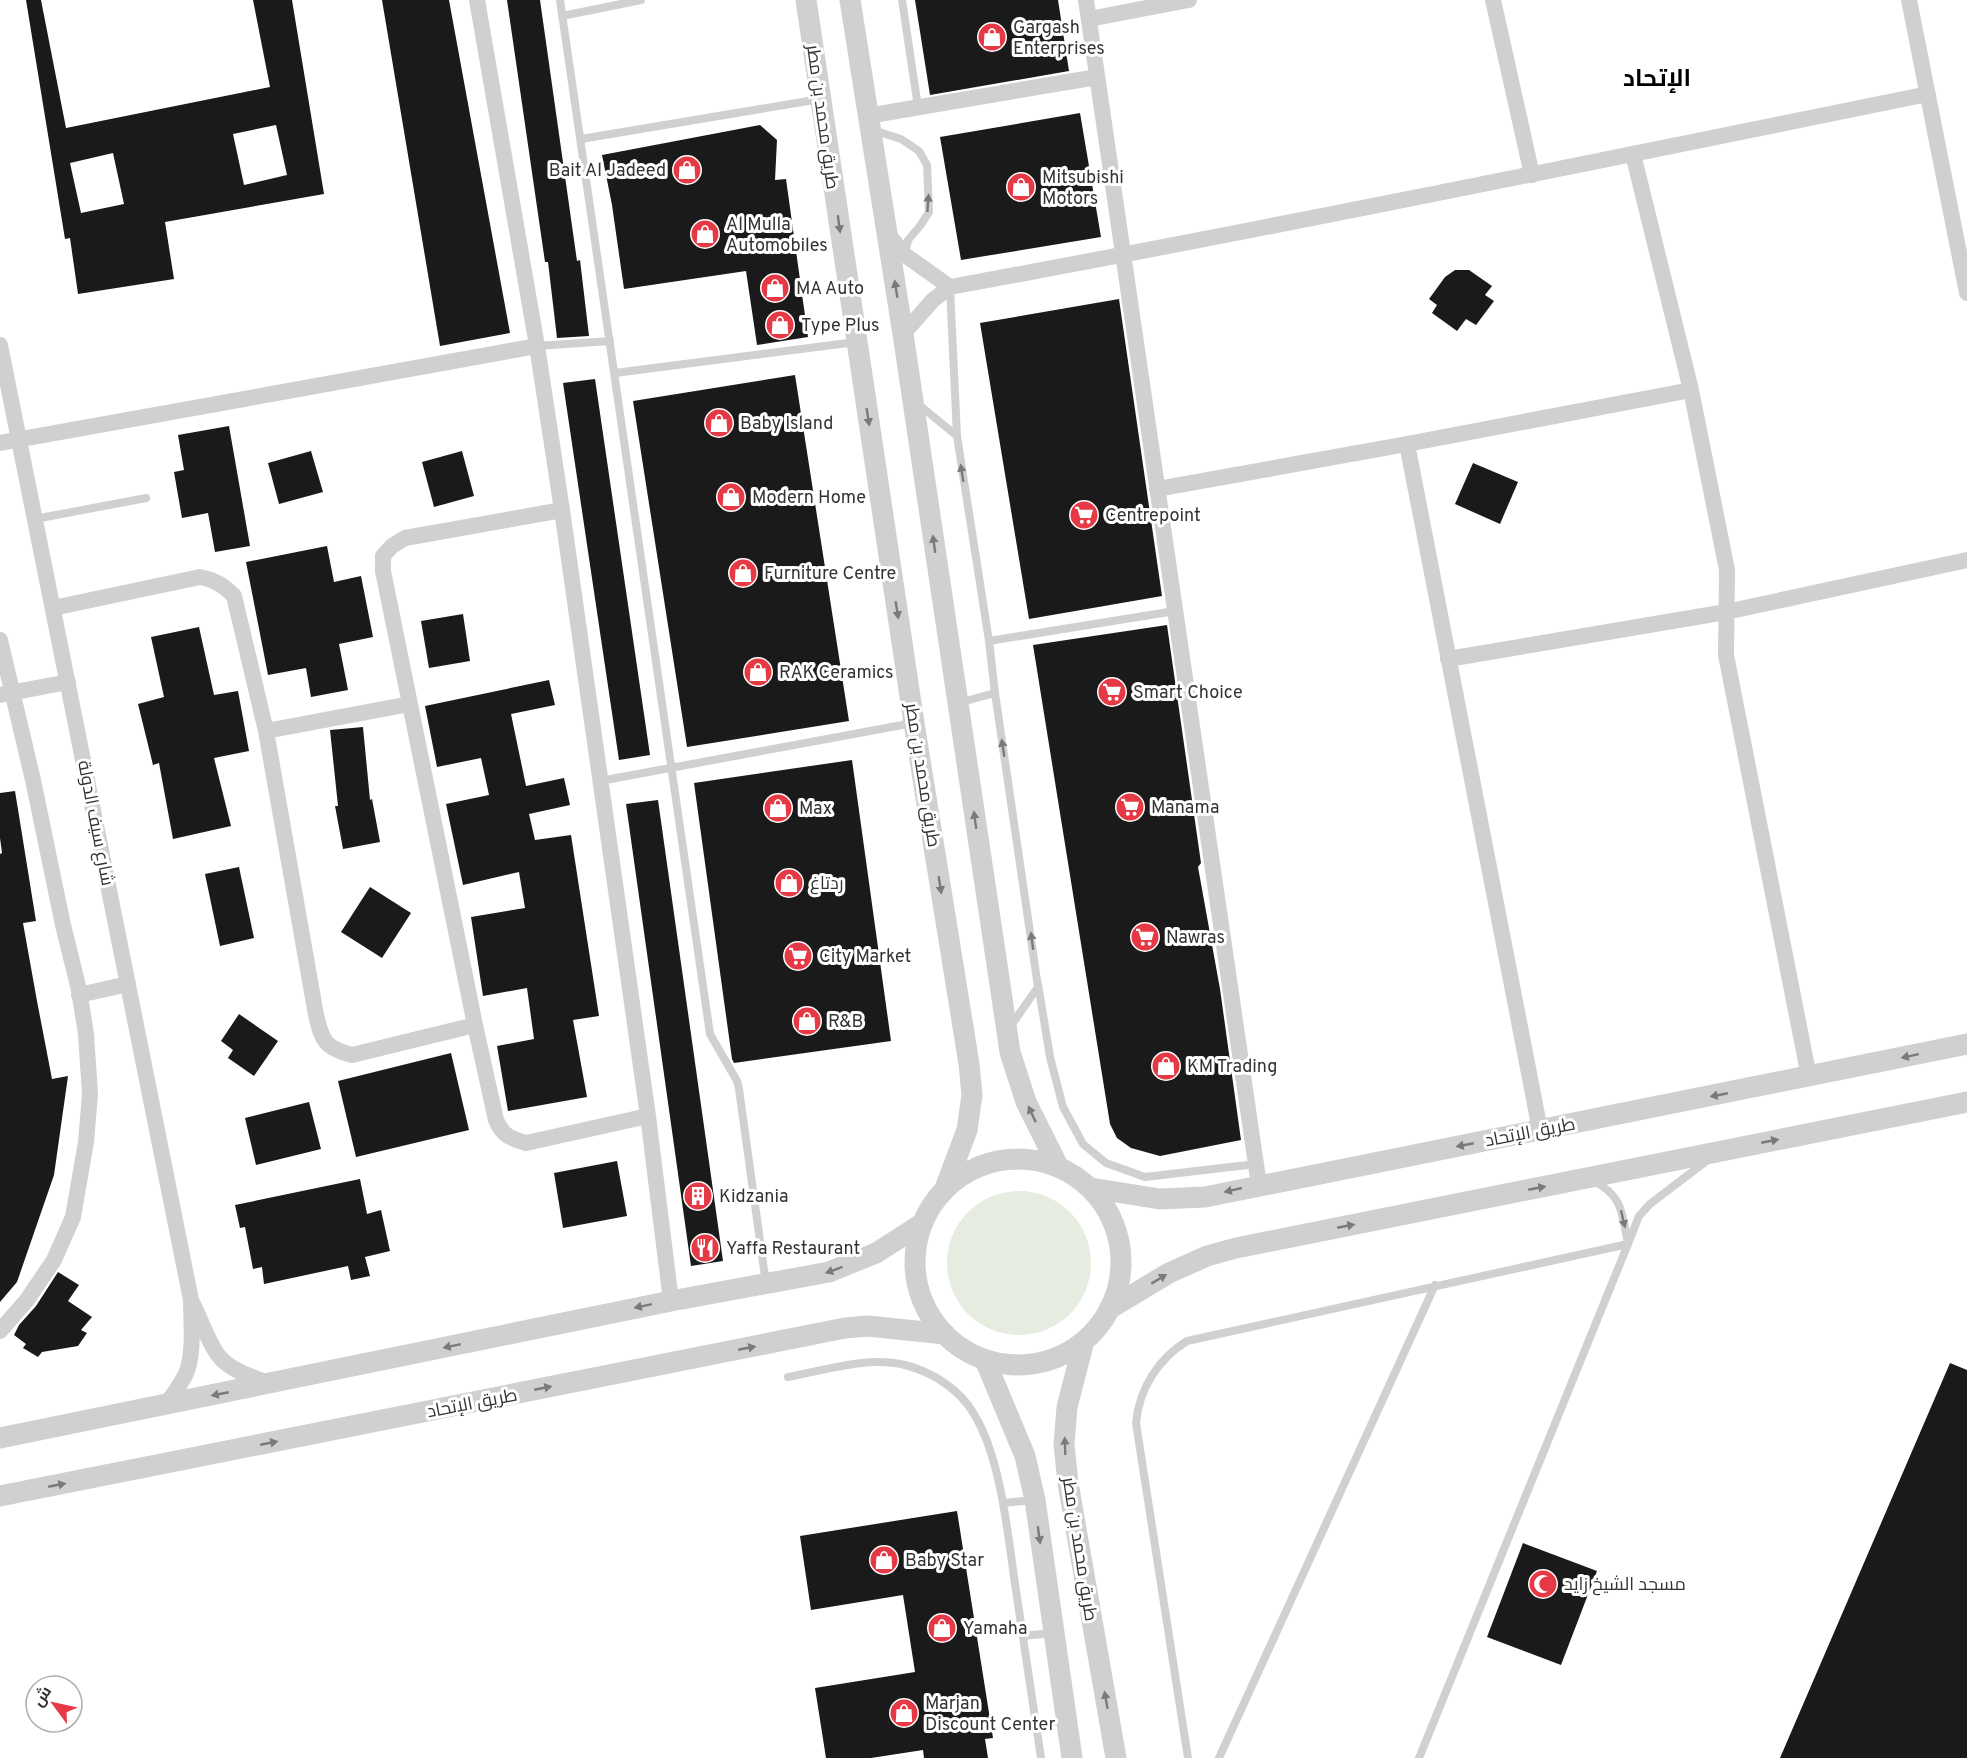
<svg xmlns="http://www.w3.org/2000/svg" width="1967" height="1758" viewBox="0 0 1967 1758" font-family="Overpass,Cairo,sans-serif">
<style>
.green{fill:#e6ecdf}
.building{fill:#1a1a1a;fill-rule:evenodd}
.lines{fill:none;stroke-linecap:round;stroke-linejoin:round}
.service{stroke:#d0d0d0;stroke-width:8}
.minor{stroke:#d0d0d0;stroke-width:16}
.tertiary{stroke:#d0d0d0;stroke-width:21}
.oneway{fill:#7a7a7a}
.labels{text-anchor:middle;stroke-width:6;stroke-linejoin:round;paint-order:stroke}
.poi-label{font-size:18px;fill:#333;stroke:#fff;text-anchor:start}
.street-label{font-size:18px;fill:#333;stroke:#fff}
.district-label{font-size:24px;font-weight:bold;fill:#000;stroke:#fff}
</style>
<rect width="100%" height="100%" fill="#fff"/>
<path class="green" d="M947 1263a72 72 0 1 1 144 0a72 72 0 1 1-144 0Z"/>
<path class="building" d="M26,0H41L66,128L270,87L253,0H292L324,194L165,222L174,279L78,294L70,238L65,239ZM276,125L287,175L244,185L233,134ZM113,153L124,204L81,213L70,163Z
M382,0H449L510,333L440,346Z
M507,0H540L577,261L580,260L589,336L557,338L548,262H545Z
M915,0H1058L1069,71L930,95Z
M1080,113L1101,237L961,260L940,137Z
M760,125L777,140L775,180L786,179L808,337L757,345L746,271L624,289L612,205L602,155Z
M1455,270H1469L1492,286L1485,295L1494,301L1476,325L1466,319L1457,331L1432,313L1437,305L1429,299L1445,277Z
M1119,299L1162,596L1029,619L980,323Z
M795,375L849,721L687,747L633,401Z
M595,379L650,755L619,760L563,383Z
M229,426L250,546L215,552L208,513L182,518L174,472L184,470L178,435Z
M311,451L323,492L279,504L268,463Z
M462,451L474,496L434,507L422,462Z
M1473,463L1518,482L1500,524L1455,504Z
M327,546L334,582L361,576L373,637L339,644L348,690L311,697L306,668L268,675L246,562Z
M463,614L470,661L429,668L421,621Z
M1167,625L1201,863L1198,867L1220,989L1241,1140L1160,1156L1131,1148L1117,1138L1110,1124L1033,645Z
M199,627L214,695L238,691L249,751L214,758L231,826L173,839L159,763L153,765L138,704L164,697L151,637Z
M549,680L555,705L511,714L526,786L564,778L570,805L529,814L535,840L571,835L599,1016L573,1020L587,1097L508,1111L497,1046L534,1039L527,988L483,996L471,917L525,908L519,872L463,885L446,804L489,795L481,758L437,767L425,706Z
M363,727L370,800L372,799L380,842L343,849L335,806H338L330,730Z
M852,760L891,1041L734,1063L732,1059L694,783Z
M15,791L36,921L23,923L37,1001L52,1079L68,1076L54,1175L17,1282L0,1302V854L2,853L0,838V793Z
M658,800L723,1261L691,1266L626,804Z
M239,867L254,938L220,946L205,874Z
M370,887L411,913L382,958L341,932Z
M239,1014L278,1041L254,1076L228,1058L233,1050L221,1041Z
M451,1053L469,1130L356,1157L338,1081Z
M309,1102L321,1149L256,1165L245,1118Z
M617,1161L627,1216L563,1228L554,1173Z
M360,1179L367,1214L381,1210L390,1251L365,1257L370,1276L351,1280L348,1266L264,1284L262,1267L253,1269L245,1227L240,1228L235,1205Z
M58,1272L79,1285L68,1301L92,1317L81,1330L87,1333L78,1346L42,1352L38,1357L23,1348L26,1344L14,1335L19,1325L36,1306Z
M1950,1363L1967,1370V1758H1780Z
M957,1511L993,1738L985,1739L988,1758H924L923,1750L871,1758H826L815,1688L915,1672L903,1595L811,1610L800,1536Z
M1523,1543L1597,1571L1561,1665L1487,1637Z"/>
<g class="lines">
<path class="service" d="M560,0L710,1034L737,1081L739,1089L766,1284
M902,0L918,107
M562,16L641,0
M873,130L901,139L919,151L927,165L929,212L920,226L908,240L905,254
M581,139L820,99
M950,287L957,436L989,641L995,693L1038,987L1010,1027
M537,346L610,341
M615,373L856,342
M918,404L957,436
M35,519L146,498
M989,641L1175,611
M958,703L995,693
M600,781L913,723
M1038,984L1050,1057L1063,1107L1083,1144L1106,1163L1145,1177L1256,1164
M1593,1181C1623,1195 1622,1214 1628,1244L1639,1216L1650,1204L1709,1159
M788,1377C826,1370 867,1356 905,1365C933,1372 960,1390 974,1414C1000,1457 1007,1527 1014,1577C1023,1637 1032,1698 1041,1758
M1003,1503L1034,1500
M1023,1636L1052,1633
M1036,1725L1065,1720
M1188,1758L1136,1423C1139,1389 1158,1359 1187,1341L1628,1244
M1219,1758L1435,1285
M1419,1758L1628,1244"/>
<path class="minor" d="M477,0L537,346L562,510L648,1116L671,1301
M1086,0L1259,1185
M1493,0L1532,175
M1909,0L1967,293
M1089,19L1189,0
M867,116L1097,77
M1633,154L1691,390L1727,570L1726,655L1809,1077
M887,233L905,255L950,287
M903,334L933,300L950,287C1277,227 1603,160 1928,94
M0,345L191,1300C191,1322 194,1347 188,1368C184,1382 173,1394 165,1406
M0,443L537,346
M1407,444L1540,1130
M1157,489L1407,444L1691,390
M562,510L405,538L392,546L383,556V571L475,1025L496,1120C503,1136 510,1138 526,1143L648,1116
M53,608L200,577C215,580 223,585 234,596L266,731L316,1015C322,1041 325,1048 352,1055L475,1025
M0,640L33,780L63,925L79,990L86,1034L90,1094L86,1142L73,1217L54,1260L27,1300L0,1331
M1448,659L1726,612L1967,560
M0,695L68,682
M266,731L410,704
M79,995L128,984
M193,1304C200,1318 209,1343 218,1355C230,1371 253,1377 271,1384"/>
<path class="tertiary" d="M806,0L914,723L969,1064L972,1095L967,1130L944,1191
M850,0L903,334L1010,1052L1026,1102L1058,1166
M915 1262a103 103 0 1 1 206 0a103 103 0 1 1-206 0Z
M1091,1188L1160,1199L1205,1197L1967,1044
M1109,1309L1169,1273L1207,1256L1236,1248L1967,1102
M1084,1341L1067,1407L1064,1444L1068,1483L1116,1758
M985,1360L1025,1456L1035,1500L1072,1758
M0,1438L671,1301L829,1272L876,1253L923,1223
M0,1496L845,1328L868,1326L945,1334"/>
</g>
<defs><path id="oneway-solid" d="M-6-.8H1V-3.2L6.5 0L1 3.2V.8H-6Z" transform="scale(1.5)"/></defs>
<g class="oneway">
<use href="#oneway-solid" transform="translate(928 203) rotate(-86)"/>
<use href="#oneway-solid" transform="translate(839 224) rotate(82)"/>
<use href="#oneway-solid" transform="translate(896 289) rotate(-99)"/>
<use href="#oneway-solid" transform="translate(868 417) rotate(81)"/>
<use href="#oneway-solid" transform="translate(962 473) rotate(-99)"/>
<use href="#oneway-solid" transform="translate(934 544) rotate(-98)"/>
<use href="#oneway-solid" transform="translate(897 610) rotate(81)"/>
<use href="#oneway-solid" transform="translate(1003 748) rotate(-99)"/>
<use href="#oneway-solid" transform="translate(975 820) rotate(-98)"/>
<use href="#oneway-solid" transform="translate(940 885) rotate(81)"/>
<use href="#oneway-solid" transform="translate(1032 941) rotate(-98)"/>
<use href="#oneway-solid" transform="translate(1910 1056) rotate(168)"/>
<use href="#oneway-solid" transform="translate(1719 1095) rotate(169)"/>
<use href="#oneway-solid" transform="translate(1032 1114) rotate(-115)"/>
<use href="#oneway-solid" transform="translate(1770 1141) rotate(-11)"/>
<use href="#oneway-solid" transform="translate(1465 1145) rotate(169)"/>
<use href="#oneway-solid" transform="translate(1537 1188) rotate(-11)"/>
<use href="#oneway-solid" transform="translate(1233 1190) rotate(167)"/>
<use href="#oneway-solid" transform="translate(1623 1219) rotate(77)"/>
<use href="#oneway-solid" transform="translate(1346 1226) rotate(-11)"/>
<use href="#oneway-solid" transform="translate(834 1270) rotate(160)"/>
<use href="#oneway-solid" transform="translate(1159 1279) rotate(-31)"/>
<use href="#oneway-solid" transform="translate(643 1306) rotate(168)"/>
<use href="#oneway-solid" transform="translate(452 1346) rotate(168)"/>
<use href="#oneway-solid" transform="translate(747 1348) rotate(-11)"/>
<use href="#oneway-solid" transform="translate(543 1388) rotate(-11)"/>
<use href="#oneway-solid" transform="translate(220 1394) rotate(169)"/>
<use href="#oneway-solid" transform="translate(269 1443) rotate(-11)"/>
<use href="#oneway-solid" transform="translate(1065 1446) rotate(-92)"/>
<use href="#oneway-solid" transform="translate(57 1485) rotate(-11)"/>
<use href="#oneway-solid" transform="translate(1039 1535) rotate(82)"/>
<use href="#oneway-solid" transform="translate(1106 1700) rotate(-100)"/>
</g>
<defs>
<g id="shop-disc" transform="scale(1.5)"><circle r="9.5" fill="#e63946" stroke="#fff"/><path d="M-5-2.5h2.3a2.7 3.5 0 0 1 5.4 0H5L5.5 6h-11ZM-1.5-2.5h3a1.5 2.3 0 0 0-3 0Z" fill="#fff"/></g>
<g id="supermarket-disc" transform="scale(1.5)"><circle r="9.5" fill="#e63946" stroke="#fff"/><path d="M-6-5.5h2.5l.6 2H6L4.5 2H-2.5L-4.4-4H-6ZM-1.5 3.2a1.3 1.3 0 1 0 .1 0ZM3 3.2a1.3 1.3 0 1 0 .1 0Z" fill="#fff"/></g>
<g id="building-disc" transform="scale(1.5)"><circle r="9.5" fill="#e63946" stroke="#fff"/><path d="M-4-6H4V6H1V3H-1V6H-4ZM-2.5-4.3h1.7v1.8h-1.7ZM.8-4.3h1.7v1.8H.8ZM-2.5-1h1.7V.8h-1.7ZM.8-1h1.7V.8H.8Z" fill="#fff"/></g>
<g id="restaurant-disc" transform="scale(1.5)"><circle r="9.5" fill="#e63946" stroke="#fff"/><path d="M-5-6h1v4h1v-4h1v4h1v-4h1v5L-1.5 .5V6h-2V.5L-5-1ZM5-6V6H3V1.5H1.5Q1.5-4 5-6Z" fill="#fff"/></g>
<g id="mosque-disc" transform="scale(1.5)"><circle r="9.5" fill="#e63946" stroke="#fff"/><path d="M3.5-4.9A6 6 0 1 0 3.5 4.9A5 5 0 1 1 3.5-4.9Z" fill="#fff"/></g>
</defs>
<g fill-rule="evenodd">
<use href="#shop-disc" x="992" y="37"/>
<use href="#shop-disc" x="687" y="170"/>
<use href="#shop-disc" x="1021" y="187"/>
<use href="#shop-disc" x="705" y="234"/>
<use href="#shop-disc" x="775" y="288"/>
<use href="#shop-disc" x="780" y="325"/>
<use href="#shop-disc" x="719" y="423"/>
<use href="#shop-disc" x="731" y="497"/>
<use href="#supermarket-disc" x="1084" y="515"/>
<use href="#shop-disc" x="743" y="573"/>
<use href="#shop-disc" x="758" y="672"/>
<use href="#supermarket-disc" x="1112" y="692"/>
<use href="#supermarket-disc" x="1130" y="807"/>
<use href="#shop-disc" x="778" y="808"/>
<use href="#shop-disc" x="789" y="883"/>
<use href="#supermarket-disc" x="1145" y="937"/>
<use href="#supermarket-disc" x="798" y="956"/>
<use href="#shop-disc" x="807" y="1021"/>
<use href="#shop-disc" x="1166" y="1066"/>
<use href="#building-disc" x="698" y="1196"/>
<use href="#restaurant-disc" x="705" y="1248"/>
<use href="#shop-disc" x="884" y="1560"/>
<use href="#mosque-disc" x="1543" y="1584"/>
<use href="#shop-disc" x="942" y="1628"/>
<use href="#shop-disc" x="904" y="1713"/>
</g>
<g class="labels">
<g class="poi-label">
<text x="1013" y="33">Gargash<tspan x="1013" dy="21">Enterprises</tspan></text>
<text x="666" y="176" text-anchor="end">Bait Al Jadeed</text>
<text x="1042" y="183">Mitsubishi<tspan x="1042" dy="21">Motors</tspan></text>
<text x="726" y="230">Al Mulla<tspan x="726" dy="21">Automobiles</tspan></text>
<text x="796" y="294">MA Auto</text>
<text x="801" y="331">Type Plus</text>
<text x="740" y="429">Baby Island</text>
<text x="752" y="503">Modern Home</text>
<text x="1105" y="521">Centrepoint</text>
<text x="764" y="579">Furniture Centre</text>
<text x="779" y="678">RAK Ceramics</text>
<text x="1133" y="698">Smart Choice</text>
<text x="1151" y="813">Manama</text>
<text x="799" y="814">Max</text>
<text x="810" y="889">ردتاغ</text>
<text x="1166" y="943">Nawras</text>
<text x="819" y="962">City Market</text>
<text x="828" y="1027">R&amp;B</text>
<text x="1187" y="1072">KM Trading</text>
<text x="719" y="1202">Kidzania</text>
<text x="726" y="1254">Yaffa Restaurant</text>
<text x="905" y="1566">Baby Star</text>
<text x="1564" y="1590">مسجد الشيخ زايد</text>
<text x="963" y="1634">Yamaha</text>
<text x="925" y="1709">Marjan<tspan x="925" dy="21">Discount Center</tspan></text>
</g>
<g class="street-label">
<text transform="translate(823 117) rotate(82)" y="6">طريق محمد بن مطر</text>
<text transform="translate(923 775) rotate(81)" y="6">طريق محمد بن مطر</text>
<text transform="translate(96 823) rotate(79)" y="6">شارع سيف الدولة</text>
<text transform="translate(1530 1132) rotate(-11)" y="6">طريق اﻹتحاد</text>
<text transform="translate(472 1403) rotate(-11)" y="6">طريق اﻹتحاد</text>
<text transform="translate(1080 1549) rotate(81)" y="6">طريق محمد بن مطر</text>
</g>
<g class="district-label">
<text x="1657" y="86">اﻹتحاد</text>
</g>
</g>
<g transform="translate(54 1704) rotate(303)"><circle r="28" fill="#ffffff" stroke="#adadad" stroke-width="1.5"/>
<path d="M0-4.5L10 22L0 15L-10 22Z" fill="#e63946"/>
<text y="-9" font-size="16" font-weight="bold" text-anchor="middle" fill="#333333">ش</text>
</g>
</svg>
